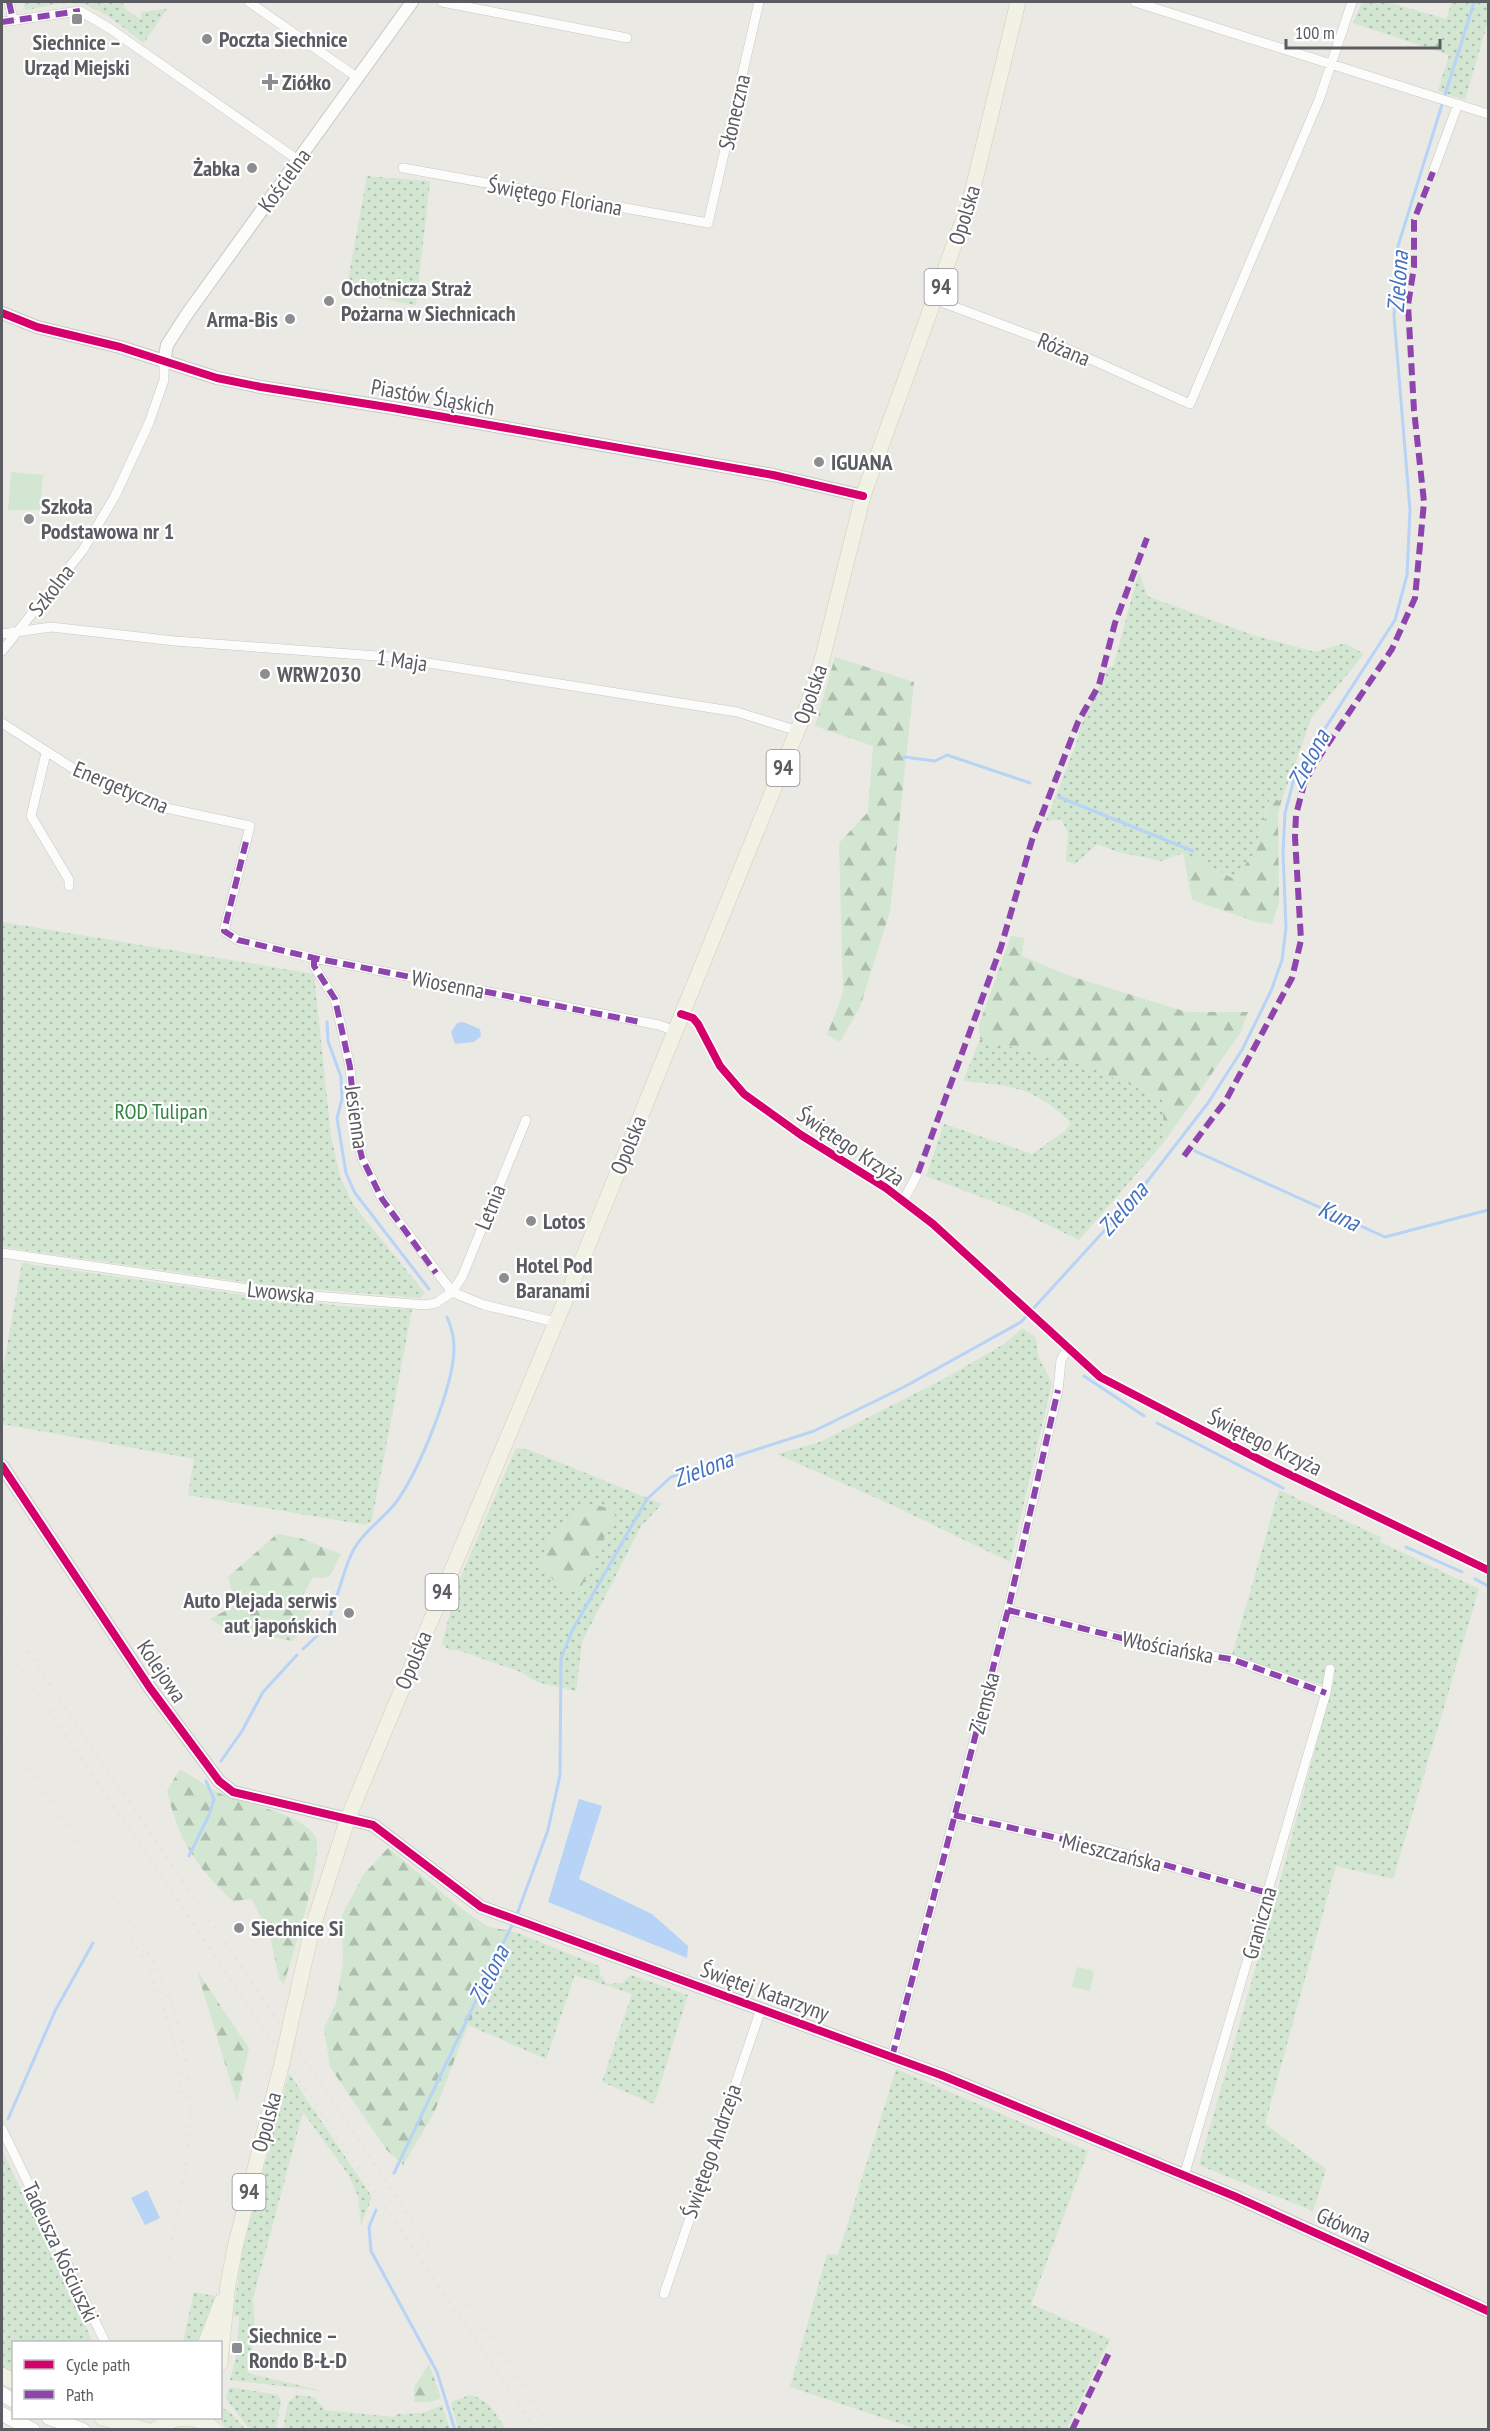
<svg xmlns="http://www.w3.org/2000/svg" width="1490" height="2431" viewBox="0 0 1490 2431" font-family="'PT Sans Narrow',sans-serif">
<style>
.grass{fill:url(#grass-dots)}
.forest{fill:url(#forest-firs)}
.park{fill:#d2e6d2}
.water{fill:#b7d3f6}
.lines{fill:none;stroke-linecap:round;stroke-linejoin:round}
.stream{stroke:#b7d3f6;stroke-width:3}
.minor-casing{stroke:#c7c7c6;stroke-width:10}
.tertiary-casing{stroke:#c7c7c6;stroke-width:14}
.secondary-casing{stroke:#c7c7c6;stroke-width:15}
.primary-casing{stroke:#d2cdb2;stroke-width:16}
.minor{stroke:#fcfcfb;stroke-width:9}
.tertiary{stroke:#fcfcfb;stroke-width:12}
.secondary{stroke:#fcfcfb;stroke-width:14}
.primary{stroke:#f2f1e6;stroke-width:15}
.rail{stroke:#e2e2e1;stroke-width:3;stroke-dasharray:1.5 8;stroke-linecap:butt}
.primary-bridge-casing{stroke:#d2cdb2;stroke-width:16;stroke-linecap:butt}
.primary-bridge{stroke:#f2f1e6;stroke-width:15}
.quiet{stroke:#8e44ad;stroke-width:6;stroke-dasharray:12 6;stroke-linecap:butt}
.cycleway-casing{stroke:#fff;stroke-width:11}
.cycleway{stroke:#d6006c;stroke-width:8}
.poi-dot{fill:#8c8d90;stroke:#fff;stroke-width:2}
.labels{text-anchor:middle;stroke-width:4.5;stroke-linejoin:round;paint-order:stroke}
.shield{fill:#fff;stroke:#8c8d91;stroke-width:1.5}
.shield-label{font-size:21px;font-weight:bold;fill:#5a5c62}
.poi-label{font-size:22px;font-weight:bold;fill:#5a5c62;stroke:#fff;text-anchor:start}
.street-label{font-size:22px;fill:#5a5c62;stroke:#fff}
.park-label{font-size:22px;fill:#368444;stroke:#fff}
.water-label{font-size:24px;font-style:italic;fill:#4471c0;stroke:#fff}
</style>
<defs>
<pattern id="grass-dots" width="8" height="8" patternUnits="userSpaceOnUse" patternTransform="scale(1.5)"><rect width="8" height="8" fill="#d2e6d2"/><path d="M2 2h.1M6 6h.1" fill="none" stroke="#adbeae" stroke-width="1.8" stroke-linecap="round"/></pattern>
<pattern id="forest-firs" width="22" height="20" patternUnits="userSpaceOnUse" patternTransform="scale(1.5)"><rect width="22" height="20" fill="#d2e6d2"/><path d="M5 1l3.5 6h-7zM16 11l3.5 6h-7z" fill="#adbeae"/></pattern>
</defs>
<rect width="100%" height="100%" fill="#eae9e4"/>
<path class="grass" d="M23,2H123L124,8L141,20V12L167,9L144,43C124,29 98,3 71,3C56,3 40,8 25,10Z
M1362,2H1387L1446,19L1452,2H1488V21L1465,100L1438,91L1449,55L1353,23Z
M367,176L430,181L416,305L346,292Z
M1139,572L1147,596L1252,635L1315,652L1345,643L1364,654L1312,717L1281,802L1270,798L1255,852L1234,879L1183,853L1162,861L1118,852L1097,844L1075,864L1066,861L1068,832L1061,819L1046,821L1079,736L1078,732L1108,667H1113Z
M2,922L314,974L331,1136L340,1177L354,1206L425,1293L420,1298L272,1286L2,1247Z
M980,1039L1085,1065L1162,1099L1165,1141L1079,1240L1023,1213L926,1176L944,1124L1032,1154L1065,1131L1071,1123C1036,1088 1012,1085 963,1081Z
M22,1263L237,1294L351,1307L412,1309L372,1520L366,1525L188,1495L194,1459L2,1424V1374Z
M1023,1328L1036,1338L1038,1356L1052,1383L1010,1562L892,1505L777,1454L820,1442L951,1375L1004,1344Z
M516,1448L529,1450L662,1504L641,1526L582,1642L576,1691L537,1682L521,1672L458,1650H449L442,1644L457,1586Z
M1279,1490L1381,1537L1380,1542L1479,1589L1393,1879L1336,1866L1265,2124L1326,2169L1313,2211L1199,2165L1273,1907L1335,1675L1321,1684L1231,1659Z
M515,1932L599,1966L600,1974L607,1984L622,1983L631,1975L688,1995L654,2104L602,2082L632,1994L575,1975L546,2059L468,2025Z
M896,2069L1088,2151L1031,2304L1110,2339L1067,2429H916L790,2387L827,2254L838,2255Z
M289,2073L372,2197L361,2225L358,2196L348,2174L303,2112L253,2298L255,2334L247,2373L323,2391L230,2380L237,2352L239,2319V2316L234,2317V2308L242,2253Z
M2,2150L93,2342H14L13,2377L2,2370Z
M194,2292L215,2296L198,2342H183Z
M231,2387L278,2395L281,2402L276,2429H251L248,2427L226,2399L228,2388Z
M296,2395L314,2397L325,2410L393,2417L397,2414L423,2413L442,2405L450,2429H283L288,2403Z
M470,2395C489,2399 496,2415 506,2429H458L451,2402Z
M221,2408L229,2411L245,2429H226L221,2422Z"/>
<path class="forest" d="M835,657L914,682L890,911L860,1007L840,1042L827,1035L843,993L839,843L868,812L873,746L815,726Z
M1271,797L1281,802L1278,815L1279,902L1272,924L1257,922L1192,900L1183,853L1234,879L1255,852Z
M1011,936L1024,938L1022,956L1067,975L1187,1012H1248L1240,1033L1165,1141L1162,1099L1085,1065L980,1039L979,1025Z
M582,1502L617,1510L579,1592L565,1589L540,1569C543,1542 562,1521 582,1502Z
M277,1534L300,1538L341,1554L329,1577L312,1578L302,1597L314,1605L293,1641L223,1627L210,1619L236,1605L228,1577Z
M180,1769C193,1776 206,1787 219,1793C245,1805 300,1812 315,1836C326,1854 291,1959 284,1984L279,1978L270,1936L252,1899L233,1901C196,1867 179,1841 167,1791Z
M388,1848L462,1909L489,1927L515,1932L468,2025L434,2113L403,2165L386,2149L330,2067L324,2028L336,2003L343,1963L342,1915L364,1874Z
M197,1971L249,2048L237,2103Z
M429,2364L441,2398L431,2402H414V2387Z"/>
<path class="park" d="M11,472L43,475L40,510H8Z
M1077,1967L1094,1971L1090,1991L1072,1987Z"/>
<path class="water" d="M463,1022L480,1029L481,1036L474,1042L455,1044L451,1032L457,1023Z
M579,1799L602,1806L579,1879L652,1914L688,1946L687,1958L548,1902Z
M147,2190L160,2218L145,2225L131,2198Z"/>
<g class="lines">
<path class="stream" d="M904,757L935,761L947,755L1030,783
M1059,797L1193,851
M327,1022L328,1041L341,1077L342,1099L337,1118L346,1173L355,1193L429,1289
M1195,1151L1385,1237L1488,1210
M1084,1376L1144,1416
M1157,1423L1283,1488
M1406,1547L1462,1572
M1475,1579L1488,1586
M303,1649C309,1643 317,1637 322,1630C337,1609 341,1572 354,1549C365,1529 384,1519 397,1501C419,1470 454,1386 454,1348C454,1336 452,1328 447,1317
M221,1761L242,1731L263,1692L297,1655
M189,1856L209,1815L214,1799L206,1781
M516,1917L548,1830L560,1775L561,1658L573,1629L647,1499L671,1477L814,1431L904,1387L1021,1322L1136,1196L1208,1103L1242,1050L1271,991L1282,960L1286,928L1283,852L1285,813L1295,775L1395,620L1407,575L1410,510L1394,316L1398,246L1474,2
M8,2119L55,2011L93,1943
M394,2173L513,1923
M376,2210L369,2227L371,2251L437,2372L455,2430"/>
<g class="minor-casing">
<path id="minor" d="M9,2L13,20
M249,2L358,78
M442,2L627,38
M1135,2L1488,114
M2,22L80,11L109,28L298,160
M403,168L708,223L759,2
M1433,172L1458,104
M936,300L1072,351L1190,404L1319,100L1352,2
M2,634L51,627L175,641L390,657L737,712L798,731
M2,651L83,550L115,496L149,423L164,380V362
M2,723L85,776L152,805L250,826L224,931L238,940L314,958L659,1025L675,1031
M46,753L31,816L69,880V886
M314,958V966L335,999L350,1067L356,1133L362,1158L382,1199L452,1292L484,1305L555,1322
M681,1014L693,1018L698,1024L720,1066L744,1094L801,1135L886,1188L933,1224L1100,1377L1270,1465L1488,1570
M903,1201L918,1173
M2,1253L277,1293L425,1305L436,1303L452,1292L462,1277L526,1120
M1008,1610L1166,1649L1231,1659L1326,1693
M954,1815L1107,1849L1268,1893
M892,2057L1008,1610L1058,1390L1061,1360L1068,1348
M2,2129L105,2342
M1184,2176L1326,1693L1330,1669
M664,2294L761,2009"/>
</g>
<g class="tertiary-casing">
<path id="tertiary" d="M2,313L37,327L120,347L217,378L261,387L393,408L773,475L863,496
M164,362L167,345L187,314L412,2
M2,1466L150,1688L219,1781L233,1792L373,1825L481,1907L941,2075L1234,2196L1488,2311"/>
</g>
<g class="secondary-casing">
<path id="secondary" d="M2,2394L14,2401
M2,2414L33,2430
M49,2418L83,2430"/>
</g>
<g class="primary-casing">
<path id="primary" d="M292,2017L312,1929L348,1818L580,1265L807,707L822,660L863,496L970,201L1018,2
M206,2342L222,2301
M220,2364L228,2284L236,2243L282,2063
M2,2375L14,2382
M102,2418L147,2430
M155,2430C174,2415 196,2414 215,2430"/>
</g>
<use href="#minor" class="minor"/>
<use href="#tertiary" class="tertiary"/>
<use href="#secondary" class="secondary"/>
<use href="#primary" class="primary"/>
<path class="rail" d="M2,1612L553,2430
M2,1640L535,2430
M2,1730C31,1772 60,1815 89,1858C145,1941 187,2002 190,2107C191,2158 177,2211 168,2260
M132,1939C160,1987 177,2039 181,2095"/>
<g class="primary-bridge-casing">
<path id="primary-bridge" d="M282,2063L292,2017"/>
</g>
<use href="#primary-bridge" class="primary-bridge"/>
<path class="quiet" d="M9,2L13,20
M2,22L80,11
M246,842L224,931L238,940L314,958L640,1022
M314,958V966L335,999L350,1067L356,1133L362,1158L382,1199L436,1273
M1184,1156L1226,1100L1292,978L1301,940L1295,837L1296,815L1304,784L1315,763L1392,649L1415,598L1424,502L1414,410L1408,305L1414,267V220L1433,172
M918,1173L1001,947L1032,840L1078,722L1099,685L1115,623L1147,538
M1008,1610L1166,1649L1231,1659L1326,1693
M954,1815L1107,1849L1268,1893
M892,2057L1008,1610L1058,1390
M1072,2430L1109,2353"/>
<g class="cycleway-casing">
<path id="cycleway" d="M2,313L37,327L120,347L217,378L261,387L393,408L773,475L863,496
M681,1014L693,1018L698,1024L720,1066L744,1094L801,1135L886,1188L933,1224L1100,1377L1270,1465L1488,1570
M2,1466L150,1688L219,1781L233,1792L373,1825L481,1907L941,2075L1234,2196L1488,2311"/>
</g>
<use href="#cycleway" class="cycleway"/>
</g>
<g class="poi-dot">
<rect x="71" y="13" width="12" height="12" rx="3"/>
<circle cx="207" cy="39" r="6"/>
<path d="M267 73h6v6h6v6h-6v6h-6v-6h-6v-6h6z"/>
<circle cx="252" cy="168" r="6"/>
<circle cx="329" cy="301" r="6"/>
<circle cx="290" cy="319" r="6"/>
<circle cx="819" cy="462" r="6"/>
<circle cx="29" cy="519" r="6"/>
<circle cx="265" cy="674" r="6"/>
<circle cx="531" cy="1221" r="6"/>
<circle cx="504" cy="1278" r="6"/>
<circle cx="349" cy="1613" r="6"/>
<circle cx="239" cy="1928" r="6"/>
<rect x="231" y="2342" width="12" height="12" rx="3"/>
</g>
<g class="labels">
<g class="shield">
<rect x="924.5" y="269" width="33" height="36" rx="4.5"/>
<rect x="766.5" y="750" width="33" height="36" rx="4.5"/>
<rect x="425.5" y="1574" width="33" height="36" rx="4.5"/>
<rect x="232.5" y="2174" width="33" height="36" rx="4.5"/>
</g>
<g class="shield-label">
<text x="941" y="294">94</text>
<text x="783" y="775">94</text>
<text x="442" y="1599">94</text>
<text x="249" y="2199">94</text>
</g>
<g class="poi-label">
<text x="219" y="47">Poczta Siechnice</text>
<text x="77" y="50" text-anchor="middle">Siechnice –<tspan x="77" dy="25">Urząd Miejski</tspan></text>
<text x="282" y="90">Ziółko</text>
<text x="240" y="176" text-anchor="end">Żabka</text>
<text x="341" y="296">Ochotnicza Straż<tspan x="341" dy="25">Pożarna w Siechnicach</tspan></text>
<text x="278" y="327" text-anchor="end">Arma-Bis</text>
<text x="831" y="470">IGUANA</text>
<text x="41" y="514">Szkoła<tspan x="41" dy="25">Podstawowa nr 1</tspan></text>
<text x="277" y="682">WRW2030</text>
<text x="543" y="1229">Lotos</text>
<text x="516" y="1273">Hotel Pod<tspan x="516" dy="25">Baranami</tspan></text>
<text x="337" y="1608" text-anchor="end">Auto Plejada serwis<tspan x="337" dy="25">aut japońskich</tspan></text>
<text x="251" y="1936">Siechnice Si</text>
<text x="249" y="2343">Siechnice –<tspan x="249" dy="25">Rondo B-Ł-D</tspan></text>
</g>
<g class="street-label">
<text transform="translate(734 112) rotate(-77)" y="8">Słoneczna</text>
<text transform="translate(284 180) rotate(-54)" y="8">Kościelna</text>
<text transform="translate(555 196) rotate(10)" y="8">Świętego Floriana</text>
<text transform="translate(964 215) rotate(-73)" y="8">Opolska</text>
<text transform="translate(1064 349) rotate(22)" y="8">Różana</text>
<text transform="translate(433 397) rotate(10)" y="8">Piastów Śląskich</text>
<text transform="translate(51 590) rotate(-52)" y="8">Szkolna</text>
<text transform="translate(402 660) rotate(8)" y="8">1 Maja</text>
<text transform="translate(810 694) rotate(-71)" y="8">Opolska</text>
<text transform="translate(121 787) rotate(23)" y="8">Energetyczna</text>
<text transform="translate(448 984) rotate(11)" y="8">Wiosenna</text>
<text transform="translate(357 1117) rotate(82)" y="8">Jesienna</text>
<text transform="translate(628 1145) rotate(-68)" y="8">Opolska</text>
<text transform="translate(851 1146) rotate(34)" y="8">Świętego Krzyża</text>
<text transform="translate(490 1207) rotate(-68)" y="8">Letnia</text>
<text transform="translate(281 1292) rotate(6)" y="8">Lwowska</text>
<text transform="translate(1265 1442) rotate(26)" y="8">Świętego Krzyża</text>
<text transform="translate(1168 1647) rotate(11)" y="8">Włościańska</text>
<text transform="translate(413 1660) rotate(-67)" y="8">Opolska</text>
<text transform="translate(162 1671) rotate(56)" y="8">Kolejowa</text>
<text transform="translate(984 1703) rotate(-75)" y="8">Ziemska</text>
<text transform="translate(1112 1852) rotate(14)" y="8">Mieszczańska</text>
<text transform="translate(1259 1923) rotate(-74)" y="8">Graniczna</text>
<text transform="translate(765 1991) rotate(20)" y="8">Świętej Katarzyny</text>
<text transform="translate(266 2122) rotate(-75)" y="8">Opolska</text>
<text transform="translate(711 2151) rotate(-71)" y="8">Świętego Andrzeja</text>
<text transform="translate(1344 2225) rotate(24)" y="8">Główna</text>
<text transform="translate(61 2252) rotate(65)" y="8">Tadeusza Kościuszki</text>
</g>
<g class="park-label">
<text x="161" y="1119">ROD Tulipan</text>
</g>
<g class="water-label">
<text transform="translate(1398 282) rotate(-86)" y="8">Zielona</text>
<text transform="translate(1309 759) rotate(-62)" y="8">Zielona</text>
<text transform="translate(1123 1209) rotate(-49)" y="8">Zielona</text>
<text transform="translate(1339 1216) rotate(24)" y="8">Kuna</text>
<text transform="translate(703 1469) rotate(-21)" y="8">Zielona</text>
<text transform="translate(489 1975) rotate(-64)" y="8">Zielona</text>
</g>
</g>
<rect width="1490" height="2431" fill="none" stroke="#5a5c62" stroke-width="6"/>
<rect x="12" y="2341" width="210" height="78" fill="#ffffff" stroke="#bdbec0" stroke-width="1.5"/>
<rect x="24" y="2360" width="30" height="9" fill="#d6006c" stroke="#bdbec0" stroke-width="1.5"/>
<text x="66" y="2371" font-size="18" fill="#5a5c62">Cycle path</text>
<rect x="24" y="2390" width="30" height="9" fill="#8e44ad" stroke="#bdbec0" stroke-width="1.5"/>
<text x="66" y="2401" font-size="18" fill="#5a5c62">Path</text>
<path d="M1286 39v9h154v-9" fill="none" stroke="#5a5c62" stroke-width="3"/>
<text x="1295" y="39" font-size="18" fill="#5a5c62" stroke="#ffffff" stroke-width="4.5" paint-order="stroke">100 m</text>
</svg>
